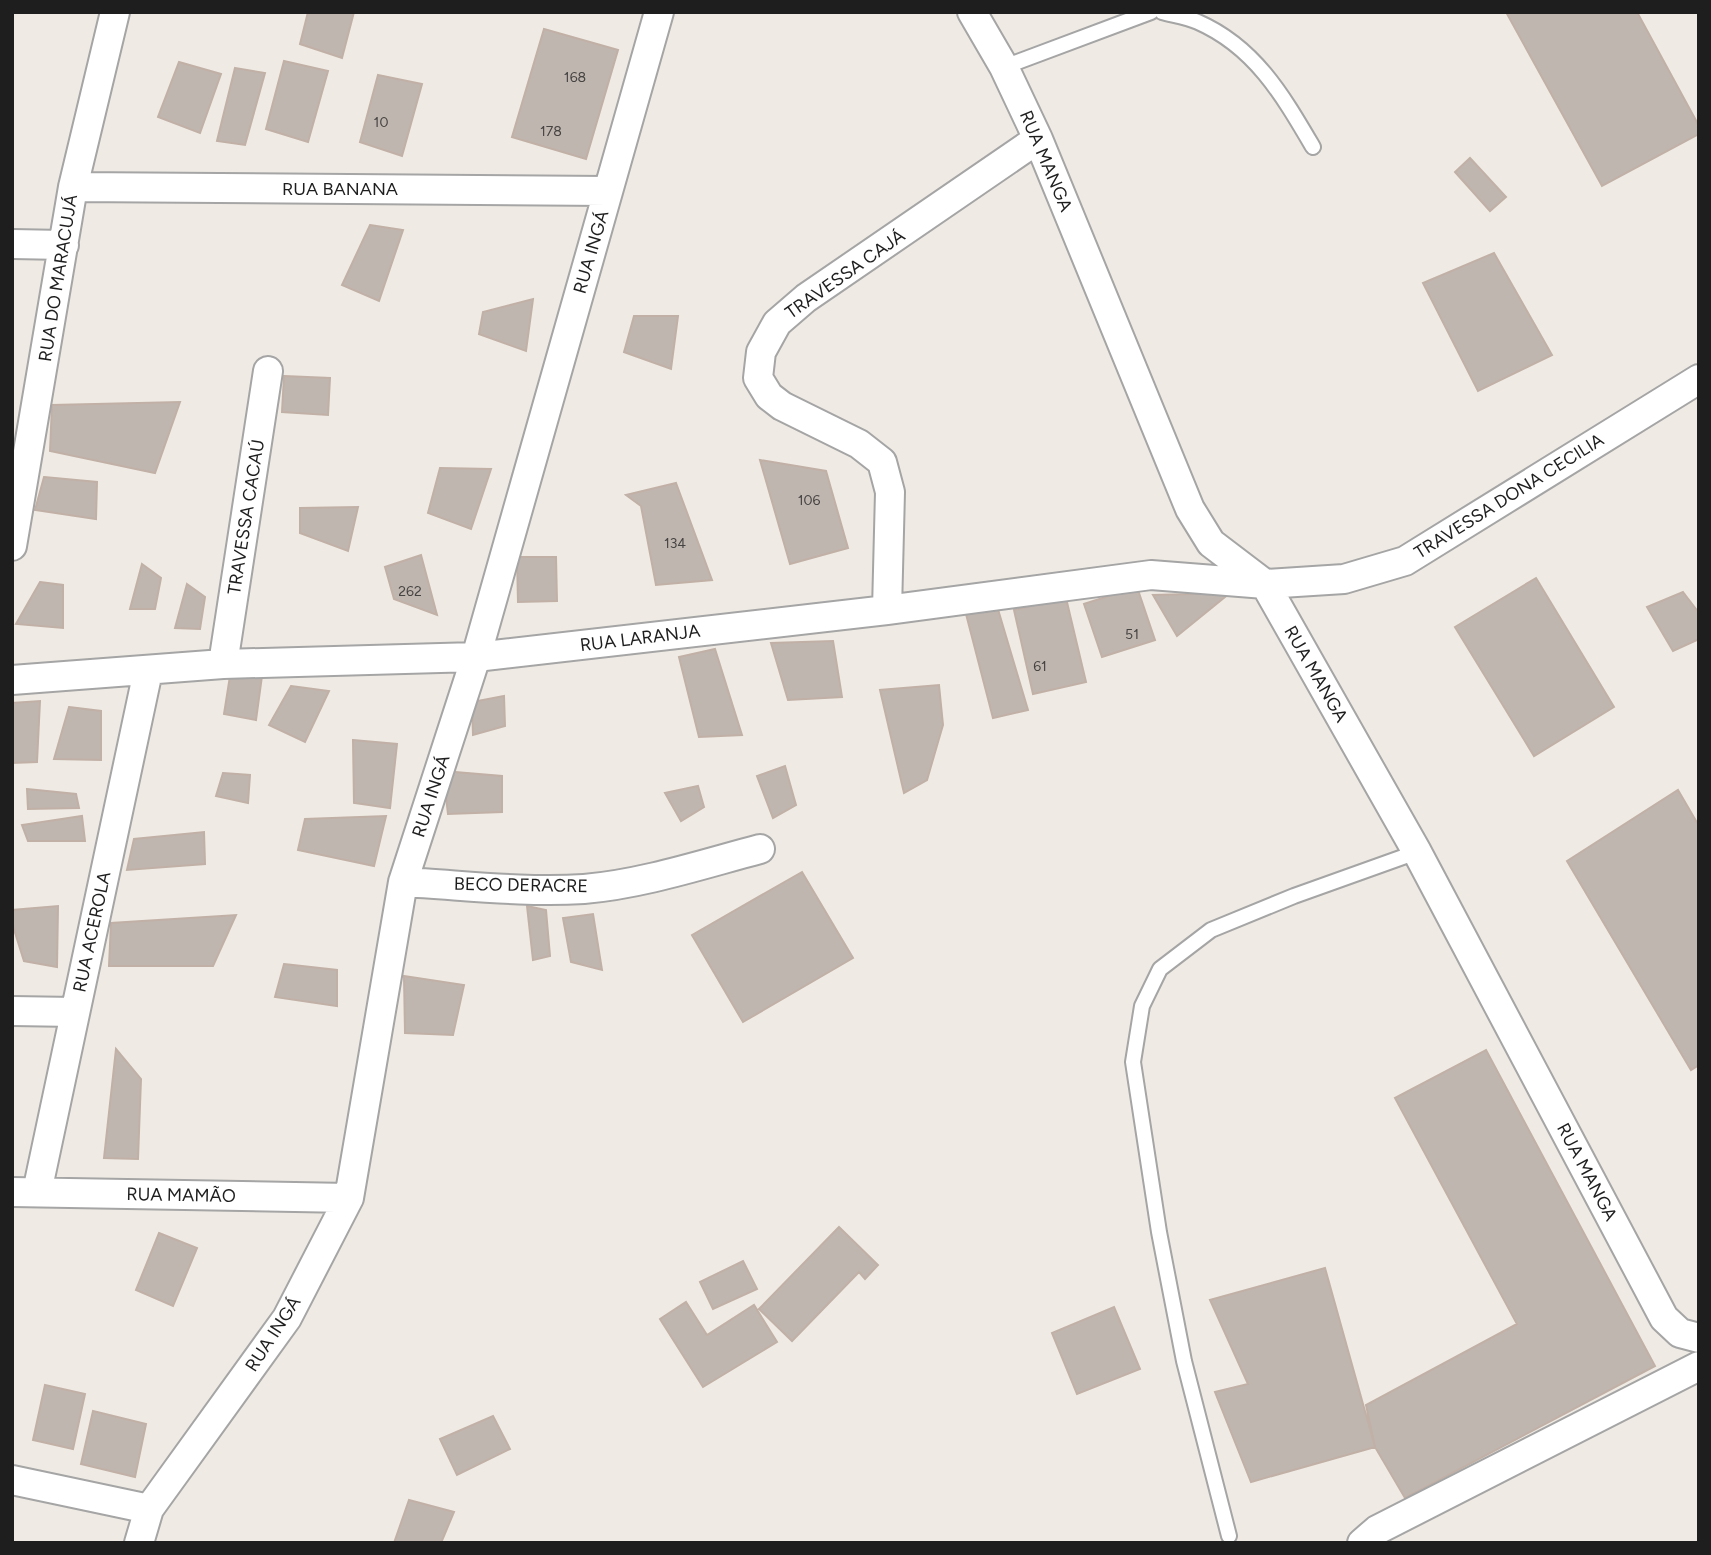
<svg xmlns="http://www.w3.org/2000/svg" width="1711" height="1555" viewBox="0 0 1711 1555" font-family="Figtree,sans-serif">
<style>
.building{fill:#c0b6b0;stroke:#c1b0a6;stroke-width:2}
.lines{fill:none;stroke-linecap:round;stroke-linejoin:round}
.service-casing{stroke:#a5a5a5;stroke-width:18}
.minor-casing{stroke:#a5a5a5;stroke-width:32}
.service{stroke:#fff;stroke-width:14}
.minor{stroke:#fff;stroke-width:28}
.labels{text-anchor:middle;stroke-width:5;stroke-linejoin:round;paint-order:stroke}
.number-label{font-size:14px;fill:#464442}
.street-label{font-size:18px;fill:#1e1e1e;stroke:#fff}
</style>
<rect width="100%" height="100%" fill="#efebe4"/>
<path class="building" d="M308,12H354L342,58L300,44Z
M1506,12H1637L1699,126V134L1602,186Z
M544,29L618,50L586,159L512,137Z
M284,61L328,71L308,142L266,129Z
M179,62L221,74L200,133L158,117Z
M235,68L265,73L245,145L217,141Z
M378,75L422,84L402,156L360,142Z
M1470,158L1506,197L1490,211L1455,172Z
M370,225L403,230L379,301L342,285Z
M1494,253L1552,355L1478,391L1423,283Z
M533,299L526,351L479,334L483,312Z
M634,316H678L671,369L624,352Z
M284,376L330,378L328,415L282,412Z
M180,402L155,473L50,451L52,405Z
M760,460L826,471L848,548L790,564Z
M440,468L491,469L471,529L428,513Z
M44,477L97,482L96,519L35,510Z
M676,483L712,580L656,585L641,506L626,495Z
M358,507L348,551L300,533V508Z
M421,555L437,615L394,599L385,567Z
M517,557H556L557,601L518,602Z
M142,564L161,578L155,609H130Z
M1536,578L1614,707L1534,756L1455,627Z
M40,582L63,585V628L16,624Z
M187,584L205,597L200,629L175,628Z
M1137,587L1155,640L1102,657L1084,604Z
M1683,592L1699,613V639L1673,651L1647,607Z
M1230,593L1177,636L1153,595Z
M1066,598L1086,682L1033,694L1014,610Z
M997,606L1028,710L993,718L966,614Z
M833,641L842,697L788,700L771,643Z
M715,649L742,735L699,737L679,657Z
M230,676H262L256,720L224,714Z
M939,685L943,725L927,780L904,793L880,690Z
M291,686L329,691L305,742L269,725Z
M504,696L505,726L473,735L472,702Z
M40,701L37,762L12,763V703Z
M69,707L101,711V760L54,759Z
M353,740L397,744L390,808L354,803Z
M785,766L796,805L773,818L757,776Z
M443,771L502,776V812L448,814Z
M223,773L250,775L248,803L216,796Z
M698,786L704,807L681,821L665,793Z
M27,789L76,794L79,808L28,809Z
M1678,790L1699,826V1065L1691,1070L1567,861Z
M82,816L85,841H28L22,825Z
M386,816L374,866L298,850L305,819Z
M204,832L205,864L127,870L134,839Z
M802,872L853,958L743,1022L692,935Z
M58,906L57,967L24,961L12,923V910Z
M527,906L546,910L550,956L533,960Z
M593,914L602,970L571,962L563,918Z
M236,915L213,966H109L111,923Z
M284,964L337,970V1006L275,997Z
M404,976L464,985L453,1035L405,1033Z
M116,1049L141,1079L138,1159L104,1158Z
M1486,1050L1655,1366L1405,1498L1375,1447L1366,1405L1517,1324L1395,1098Z
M839,1227L878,1265L865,1279L859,1272L792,1341L759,1309Z
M159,1233L197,1248L173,1306L136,1290Z
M743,1261L757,1289L713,1309L700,1282Z
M1325,1268L1375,1447L1251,1482L1215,1392L1248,1384L1210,1300Z
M686,1302L707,1335L754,1305L777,1342L703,1387L660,1319Z
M1114,1307L1140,1369L1077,1394L1052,1333Z
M45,1385L85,1394L73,1449L33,1440Z
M93,1411L146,1424L135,1477L81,1464Z
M493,1416L510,1449L457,1475L440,1439Z
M409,1500L454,1512L441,1543H394Z"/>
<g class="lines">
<g class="service-casing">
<path id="service" d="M1162,12C1173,15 1187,17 1198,22C1255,47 1283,96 1313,147
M1004,67L1151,12
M1229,1536L1184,1361L1159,1232L1133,1062L1142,1006L1160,969L1211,930L1294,896L1417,852"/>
</g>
<g class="minor-casing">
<path id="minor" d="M972,12L1004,67L1038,139L1190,509L1211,543L1265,584L1417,852L1664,1318L1680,1333L1699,1338
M73,187L608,191
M12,244L64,245
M12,546L73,187L115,12
M887,610L890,492L882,462L859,444L782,406L769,396L758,378L761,352L777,323L806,298L1038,139
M223,664L268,371
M12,680L223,664L476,657L887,610L1151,575L1265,584L1344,579L1405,561L1699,379
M403,882C462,885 524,893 584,889C643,884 703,864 760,849
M12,1011L75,1012
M12,1192L349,1198
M37,1192L148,671
M12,1480L149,1509
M139,1543L149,1509L287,1318L349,1198L403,882L476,657L659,12
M1362,1543L1377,1530L1699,1366"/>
</g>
<use href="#service" class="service"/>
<use href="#minor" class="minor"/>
</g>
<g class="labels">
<g class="number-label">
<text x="575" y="82">168</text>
<text x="381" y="127">10</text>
<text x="551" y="136">178</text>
<text x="809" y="505">106</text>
<text x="675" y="548">134</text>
<text x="410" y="596">262</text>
<text x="1132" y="639">51</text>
<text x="1040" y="671">61</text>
</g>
<g class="street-label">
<text transform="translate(1046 161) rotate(67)" y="6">RUA MANGA</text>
<text x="340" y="195">RUA BANANA</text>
<text transform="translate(591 252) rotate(-74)" y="6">RUA INGÁ</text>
<text transform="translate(845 274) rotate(-35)" y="6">TRAVESSA CAJÁ</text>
<text transform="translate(58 278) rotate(-81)" y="6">RUA DO MARACUJÁ</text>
<text transform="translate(1509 496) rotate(-32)" y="6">TRAVESSA DONA CECILIA</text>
<text transform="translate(246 517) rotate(-81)" y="6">TRAVESSA CACAÚ</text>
<text transform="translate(640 638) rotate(-7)" y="6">RUA LARANJA</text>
<text transform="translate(1316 674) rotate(60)" y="6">RUA MANGA</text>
<text transform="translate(431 796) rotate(-72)" y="6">RUA INGÁ</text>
<text transform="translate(521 885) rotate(1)" y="6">BECO DERACRE</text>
<text transform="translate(92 932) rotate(-78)" y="6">RUA ACEROLA</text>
<text transform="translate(1587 1172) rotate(62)" y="6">RUA MANGA</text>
<text transform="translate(181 1195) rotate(1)" y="6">RUA MAMÃO</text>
<text transform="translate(273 1334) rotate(-57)" y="6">RUA INGÁ</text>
</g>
</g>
<rect width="1711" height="1555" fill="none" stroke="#1e1e1e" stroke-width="28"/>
</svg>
